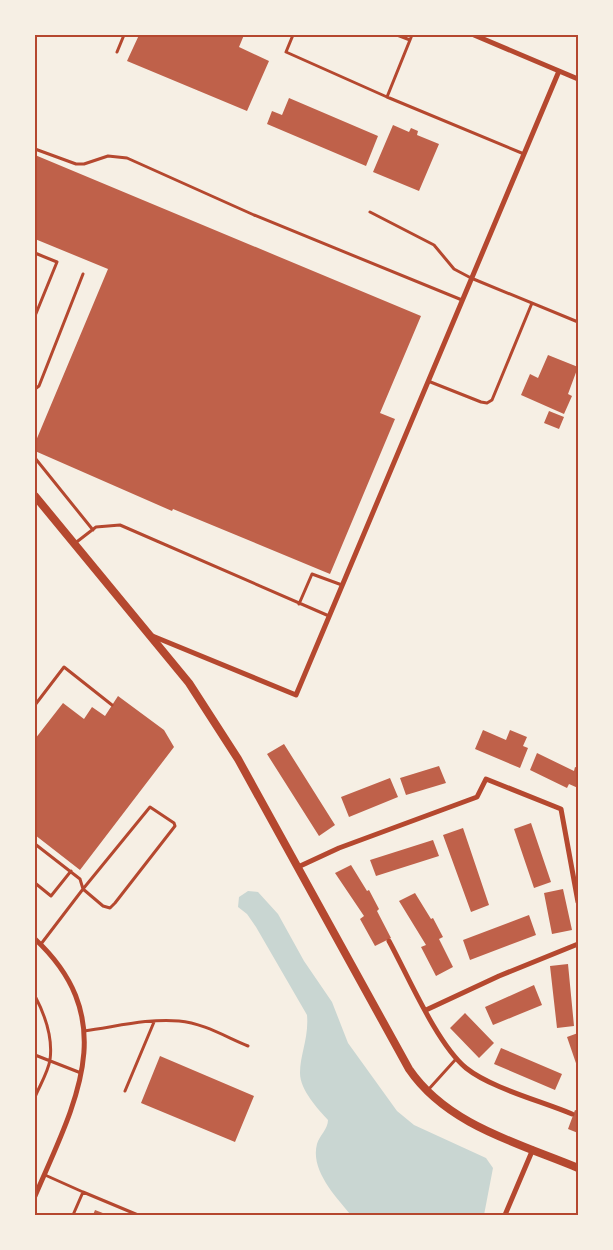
<svg xmlns="http://www.w3.org/2000/svg" width="613" height="1250" viewBox="0 0 613 1250" font-family="Inter,sans-serif">
<style>
.water{fill:#c9d6d2}
.building{fill:#bf614a}
.lines{fill:none;stroke-linecap:round;stroke-linejoin:round}
.service{stroke:#b5482f;stroke-width:3}
.minor{stroke:#b5482f;stroke-width:5}
.tertiary{stroke:#b5482f;stroke-width:8}
.neatline{fill:none;stroke:#b5482f;stroke-width:2}
</style>
<rect width="100%" height="100%" fill="#f6efe4"/>
<path class="water" d="M248,891L258,892L278,914L304,961L332,1002L348,1043L397,1111L414,1125L486,1158L493,1168L484,1215H351C336,1197 310,1170 317,1144C319,1136 328,1129 328,1120C318,1109 300,1090 300,1073C300,1054 309,1038 307,1015L256,927L247,914L238,907L239,897Z"/>
<path class="building" d="M139,35H244L239,47L269,61L247,111L127,61Z
M289,98L378,136L366,166L267,124L272,111L282,115Z
M393,125L409,132L411,128L418,131L417,135L439,144L419,191L373,172Z
M35,155L421,316L380,413L395,419L330,574L173,509L172,511L35,451V443L108,269L35,239Z
M548,355L578,367L568,394L572,396L564,414L521,395L530,374L538,378Z
M549,411L564,417L559,429L544,423Z
M118,696L164,730L174,747L80,870L35,835V739L63,703L84,719L92,707L105,716Z
M483,730L506,740L510,730L527,737L523,746L528,748L520,768L475,749Z
M284,744L335,825L319,836L267,754Z
M537,753L574,771L575,767L578,768V788L569,784L567,788L530,770Z
M439,766L446,783L406,795L400,778Z
M390,778L398,797L349,817L341,797Z
M531,823L551,882L534,888L514,829Z
M463,828L489,905L471,912L443,835Z
M433,840L439,856L376,876L370,860Z
M351,865L367,891L369,890L379,909L377,911L391,938L375,946L360,919L364,916L335,873Z
M563,889L572,930L552,934L544,893Z
M415,893L431,919L433,918L443,937L439,939L453,967L436,976L421,947L426,945L399,901Z
M529,915L536,935L470,960L463,940Z
M568,964L574,1026L557,1028L550,966Z
M534,985L542,1005L493,1025L485,1007Z
M465,1013L494,1043L479,1058L450,1028Z
M578,1033V1069L567,1037Z
M501,1048L562,1074L555,1090L494,1064Z
M160,1056L254,1096L235,1142L141,1103Z
M575,1110L578,1111V1133L568,1129Z
M95,1210L108,1215H93Z"/>
<g class="lines">
<path class="service" d="M293,35L286,52L387,97L412,35
M397,35L410,40
M117,52L124,35
M387,97L524,154
M35,149L76,164H84L108,156L127,158L254,215L462,300
M370,212L434,245L454,269L471,278L578,322
M35,253L57,262L35,316
M428,381L481,402L487,403L492,400L532,303
M35,389L39,386L83,274
M35,458L93,530
M74,544L96,527L120,525L329,616
M299,604L312,574L342,585
M35,705L64,667L112,705
M150,807L174,823L175,826L115,903L110,908L103,906L83,889Z
M35,844L80,879L83,889L41,944
M35,883L51,896L71,871
M35,996C45,1015 53,1038 50,1060C48,1072 40,1085 35,1097
M84,1031C115,1027 148,1018 179,1021C203,1023 226,1037 248,1046
M35,1055L81,1073
M428,1090L456,1059
M125,1091L154,1022
M45,1175L83,1192L73,1215
M83,1192L138,1215"/>
<path class="minor" d="M474,35L578,79
M150,635L296,695L559,71
M298,867L339,848L477,797L486,779L561,809L578,902
M35,939C123,1021 74,1105 35,1196
M389,941C408,976 437,1044 466,1068C491,1088 541,1101 572,1114
M426,1010L499,976L578,944
M505,1215L533,1149"/>
<path class="tertiary" d="M35,496L189,683L238,759L409,1069C447,1125 518,1143 578,1168"/>
</g>
<rect width="613" height="1250" fill="none" stroke="#f6efe4" stroke-width="72"/>
<rect x="36" y="36" width="541" height="1178" class="neatline"/>
</svg>
